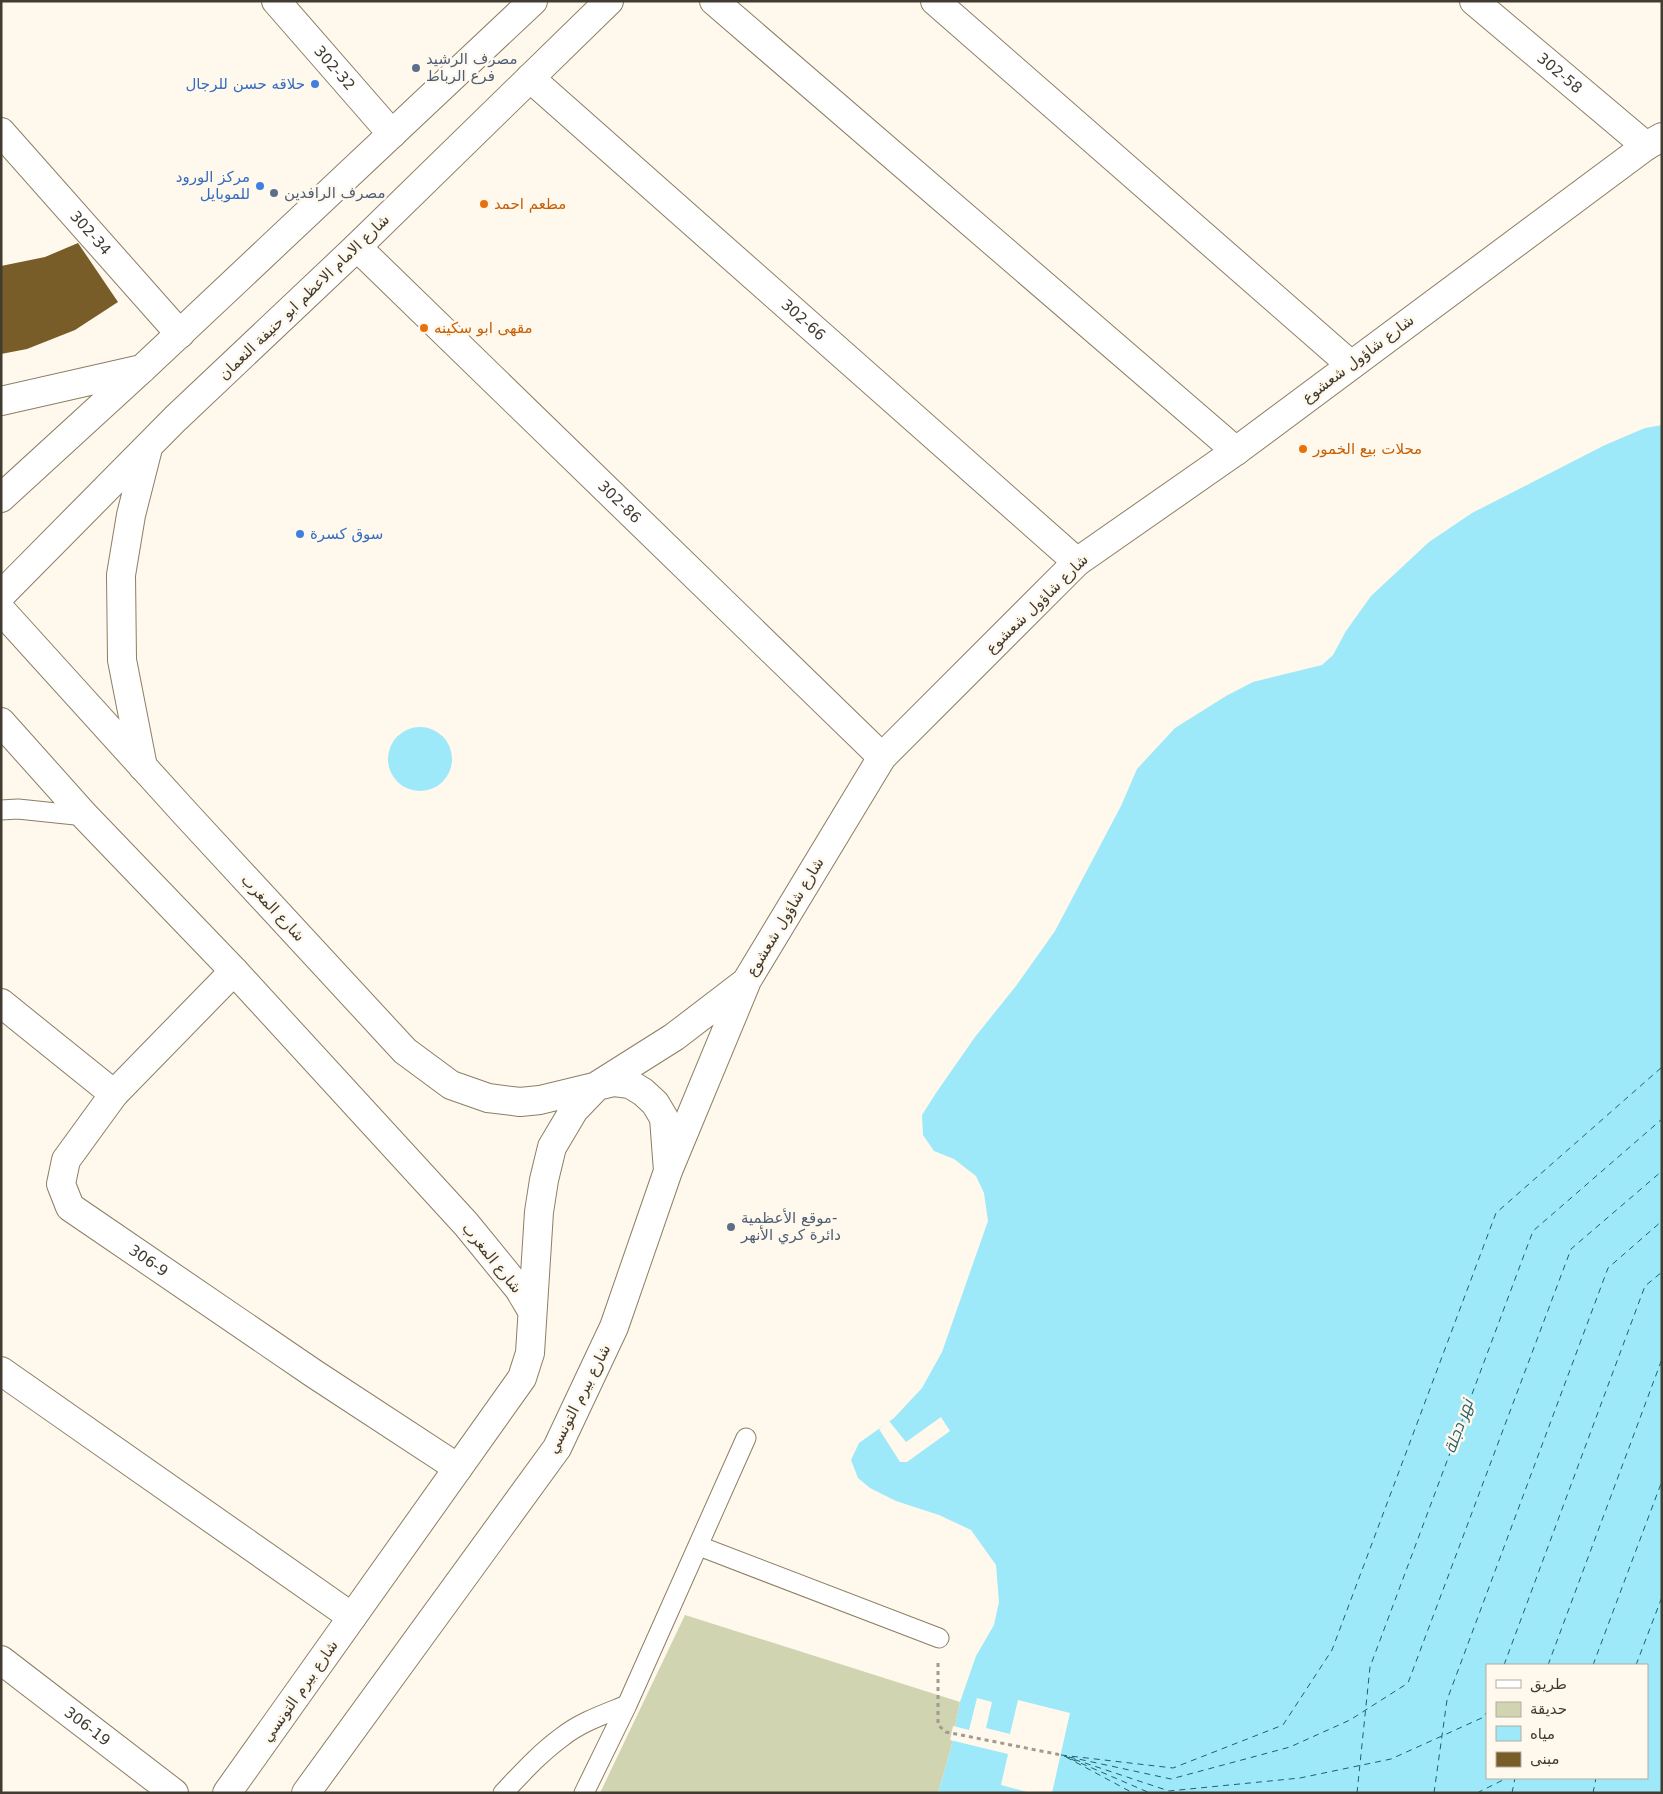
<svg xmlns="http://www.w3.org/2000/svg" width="1663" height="1794" viewBox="0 0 1663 1794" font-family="'DejaVu Sans',Cairo,sans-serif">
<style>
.green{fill:#d1d4b0}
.water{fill:#9de9f9;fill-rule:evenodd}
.pier{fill:#fff8ed}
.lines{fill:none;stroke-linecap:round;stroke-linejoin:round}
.ferry{stroke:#225f6b;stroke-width:1;stroke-dasharray:6 5;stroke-linecap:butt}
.building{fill:#785d29}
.service-casing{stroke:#8c7e64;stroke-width:21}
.minor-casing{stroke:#8c7e64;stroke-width:30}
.tertiary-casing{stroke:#8c7e64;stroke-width:30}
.secondary-casing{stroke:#8c7e64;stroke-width:30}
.path{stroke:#a19a90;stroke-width:3;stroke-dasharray:4 4;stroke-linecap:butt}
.service{stroke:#fff;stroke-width:19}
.minor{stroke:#fff;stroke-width:28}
.tertiary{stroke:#fff;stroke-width:28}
.secondary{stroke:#fff;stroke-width:28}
.service-dot{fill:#5c6f8a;stroke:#fff8ed;stroke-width:2}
.shop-dot{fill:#3f7fe0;stroke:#fff8ed;stroke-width:2}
.food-dot{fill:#e8710a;stroke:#fff8ed;stroke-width:2}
.labels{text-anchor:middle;stroke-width:5;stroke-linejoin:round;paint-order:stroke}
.service-label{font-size:15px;fill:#4e5e75;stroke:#fff8ed;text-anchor:start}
.street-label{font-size:15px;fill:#423b31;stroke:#fff8ed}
.shop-label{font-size:15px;fill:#366cbe;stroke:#fff8ed;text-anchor:end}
.food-label{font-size:15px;fill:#c56008;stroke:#fff8ed;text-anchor:start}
.water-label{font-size:16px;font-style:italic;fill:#225f6b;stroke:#fff8ed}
</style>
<rect width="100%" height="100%" fill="#fff8ed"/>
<path class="green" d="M685,1615L960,1702L951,1748L938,1793H600Z"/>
<path class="water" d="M1662,425V1793H938L951,1748L960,1702L976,1656L994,1625L999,1602L996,1565L971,1530L939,1515L896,1501L870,1488L858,1478L851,1460L859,1443L894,1418L922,1388L942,1352L988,1221L984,1193L976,1176L954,1159L934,1151L923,1135L922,1115L936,1093L975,1037L1016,986L1055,931L1121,806L1137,769L1175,728L1226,696L1253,682L1322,665L1333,655L1346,631L1371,596L1429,542L1472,513L1605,445L1645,428ZM1487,1665H1647V1778H1487Z
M388 759a32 32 0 1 1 64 0a32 32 0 1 1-64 0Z"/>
<path class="pier" d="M941,1417L950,1431L907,1462H900L879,1429L889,1421L906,1442Z
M977,1698L992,1702L986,1728L1010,1734L1018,1700L1070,1713L1052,1793H1031L1001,1785L1008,1754L950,1740L953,1726L969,1730Z"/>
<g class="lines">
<path class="ferry" d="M1504,1665L1645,1286L1662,1272
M1548,1665L1662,1359
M1593,1665L1662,1481
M1636,1665L1662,1597
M1061,1755L1173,1768L1283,1725L1332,1650L1496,1213L1662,1067
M1064,1756L1169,1791L1300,1778L1391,1759L1484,1717L1487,1711
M1066,1757L1133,1793
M1069,1757L1171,1779L1290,1747L1350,1720L1408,1683L1571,1249L1662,1171
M1071,1759L1150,1793
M1357,1793L1370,1667L1533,1231L1662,1119
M1434,1793L1447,1700L1608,1268L1662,1221
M1477,1793L1507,1778
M1512,1793L1515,1778
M1593,1793L1596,1778"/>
</g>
<path class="building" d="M78,243L118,302L75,330L27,349L1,354V266L45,257Z"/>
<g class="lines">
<g class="service-casing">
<path id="service" d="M1,810L18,809L85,816
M699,1546L939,1638
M503,1793C522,1773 540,1753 562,1737C581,1722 605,1714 627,1705
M584,1793L627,1705L746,1438"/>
</g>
<g class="minor-casing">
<g id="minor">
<path id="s1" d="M276,1L392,134"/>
<path d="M714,1L1236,451"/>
<path d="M935,1L1351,365"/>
<path id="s2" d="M1474,1L1646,146"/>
<path id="s3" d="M530,78L1077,562"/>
<path id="s4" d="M1,132L180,334"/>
<path id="s5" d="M357,247L882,757"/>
<path id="s6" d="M1,1003L114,1094L66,1160L61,1184L70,1207L313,1373L458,1468"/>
<path d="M114,1094L234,971"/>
<path d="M1,1371L352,1617"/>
<path id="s7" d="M1,1660L174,1793"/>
</g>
</g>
<g class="tertiary-casing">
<path id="tertiary" d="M1,610L185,813L405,1051L451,1085L488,1098L520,1102L540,1100L614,1082L630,1084L643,1092L655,1103L664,1118L668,1171
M1,722L85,816L234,971L466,1224L519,1289L532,1311
M227,1793L522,1378L530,1353L539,1212L544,1180L552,1147L574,1110L598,1085L674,1037L746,982L882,757L1077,562L1236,451L1646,146L1662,137
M306,1793L557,1448L614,1327L668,1171L746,983"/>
</g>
<g class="secondary-casing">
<path id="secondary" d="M1,401L142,369
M1,498L143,368L533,1
M1,595L175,419L357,247L609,1
M143,767L122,660L121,575L131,515L148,448"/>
</g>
<path class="path" d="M938,1663V1725L946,1732L1061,1755"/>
<use href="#service" class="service"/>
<use href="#minor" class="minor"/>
<use href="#tertiary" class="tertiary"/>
<use href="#secondary" class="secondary"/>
</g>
<g class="service-dot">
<circle cx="416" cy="68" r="5"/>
<circle cx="274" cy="193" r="5"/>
<circle cx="731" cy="1227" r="5"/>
</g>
<g class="shop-dot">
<circle cx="315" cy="84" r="5"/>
<circle cx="260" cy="186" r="5"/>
<circle cx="300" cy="534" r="5"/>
</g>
<g class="food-dot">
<circle cx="484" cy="204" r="5"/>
<circle cx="424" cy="328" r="5"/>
<circle cx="1303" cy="449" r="5"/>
</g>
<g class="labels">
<g class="service-label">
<text x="426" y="64">مصرف الرشيد<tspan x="426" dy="17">فرع الرباط</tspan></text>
<text x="284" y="198">مصرف الرافدين</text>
<text x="741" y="1223">موقع الأعظمية-<tspan x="741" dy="17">دائرة كري الأنهر</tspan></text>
</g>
<g class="street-label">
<text dy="5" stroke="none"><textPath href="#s1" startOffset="89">302-32</textPath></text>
<text dy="5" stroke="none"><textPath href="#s2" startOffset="112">302-58</textPath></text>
<text dy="5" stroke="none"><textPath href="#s4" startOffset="135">302-34</textPath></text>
<text transform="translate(304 297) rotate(-44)" y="5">شارع الامام الاعظم ابو حنيفة النعمان</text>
<text dy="5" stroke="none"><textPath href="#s3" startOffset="365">302-66</textPath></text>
<text transform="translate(1358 359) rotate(-37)" y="5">شارع شاؤول شعشوع</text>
<text dy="5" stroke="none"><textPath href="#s5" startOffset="366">302-86</textPath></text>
<text transform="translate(1037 604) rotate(-44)" y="5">شارع شاؤول شعشوع</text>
<text transform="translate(273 908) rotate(47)" y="5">شارع المغرب</text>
<text transform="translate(785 917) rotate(-59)" y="5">شارع شاؤول شعشوع</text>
<text transform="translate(492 1258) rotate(51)" y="5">شارع المغرب</text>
<text dy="5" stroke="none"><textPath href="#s6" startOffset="371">306-9</textPath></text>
<text transform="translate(579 1399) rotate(-63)" y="5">شارع بيرم التونسي</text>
<text transform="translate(300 1691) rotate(-55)" y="5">شارع بيرم التونسي</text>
<text dy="5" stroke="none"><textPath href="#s7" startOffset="109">306-19</textPath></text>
</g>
<g class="shop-label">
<text x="305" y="89">حلاقه حسن للرجال</text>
<text x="250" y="182">مركز الورود<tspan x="250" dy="17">للموبايل</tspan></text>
<text x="310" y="539" text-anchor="start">سوق كسرة</text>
</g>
<g class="food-label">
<text x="494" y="209">مطعم احمد</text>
<text x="434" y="333">مقهى ابو سكينه</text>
<text x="1313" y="454">محلات بيع الخمور</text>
</g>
<g class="water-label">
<text transform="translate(1458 1426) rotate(-70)" y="6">نهر دجلة</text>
</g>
</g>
<rect width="1663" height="1794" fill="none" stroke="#423b31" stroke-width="5"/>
<rect x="1486" y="1664" width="162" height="115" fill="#fff8ed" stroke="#b3aca2"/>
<rect x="1496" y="1680" width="25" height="8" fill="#ffffff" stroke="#b3aca2"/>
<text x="1530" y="1689" font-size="15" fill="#423b31">طريق</text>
<rect x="1496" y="1702" width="25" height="15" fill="#d1d4b0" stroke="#b3aca2"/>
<text x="1530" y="1714" font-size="15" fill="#423b31">حديقة</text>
<rect x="1496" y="1726" width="25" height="15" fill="#9de9f9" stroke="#b3aca2"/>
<text x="1530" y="1739" font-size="15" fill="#423b31">مياه</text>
<rect x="1496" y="1752" width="25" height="15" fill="#785d29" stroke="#b3aca2"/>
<text x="1530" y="1764" font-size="15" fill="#423b31">مبنى</text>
</svg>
